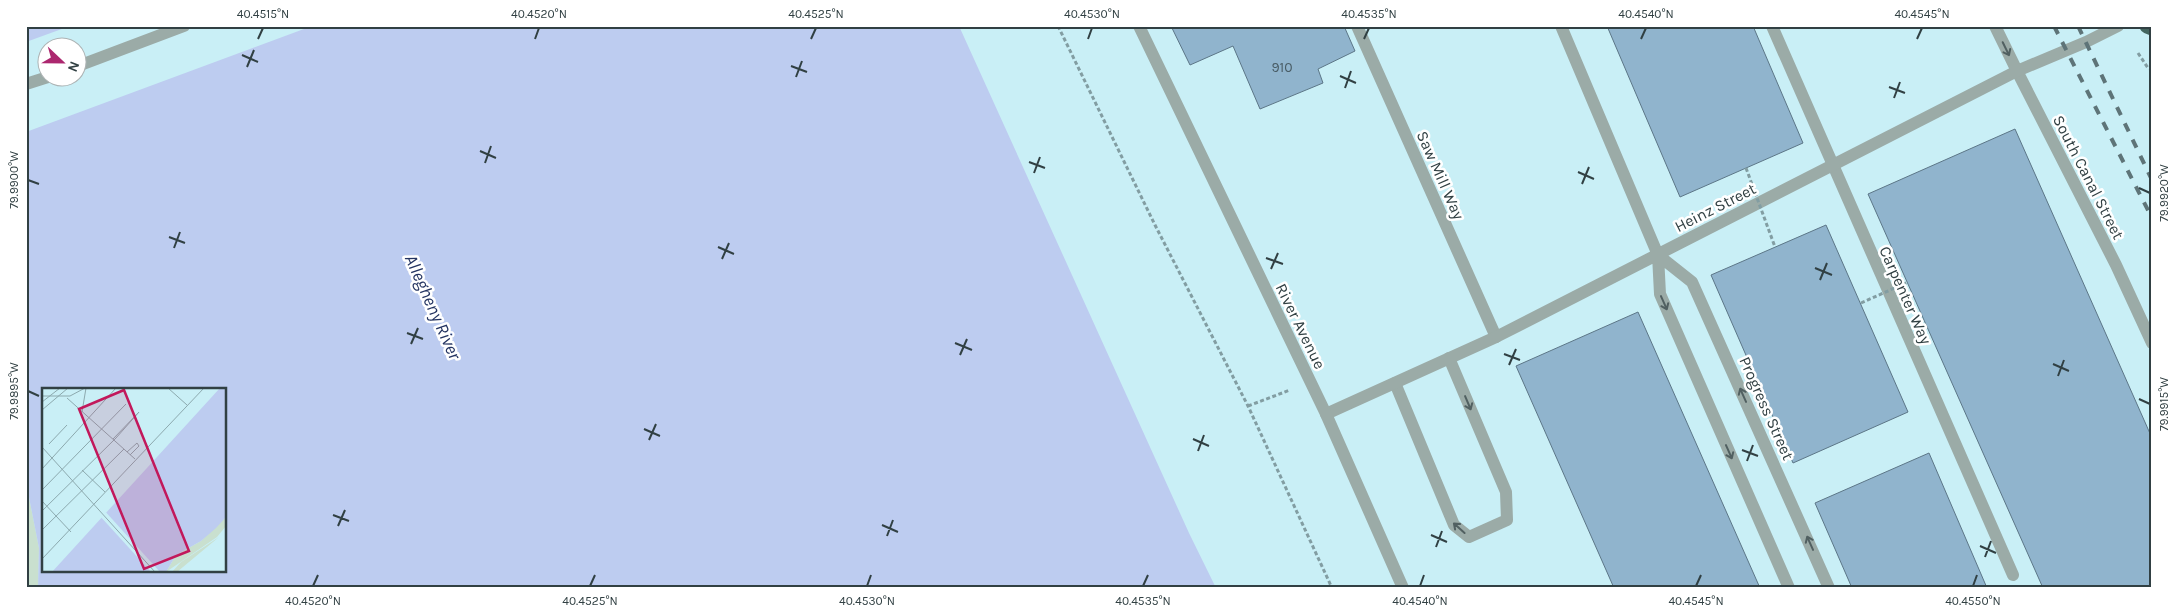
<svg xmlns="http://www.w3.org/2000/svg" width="2178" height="614" viewBox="0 0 2178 614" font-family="Karla,sans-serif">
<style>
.green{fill:#c9e0cf}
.water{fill:#bdccf0;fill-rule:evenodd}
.pier{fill:#c9eff6;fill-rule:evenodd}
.building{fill:#90b4cd;stroke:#5c7687}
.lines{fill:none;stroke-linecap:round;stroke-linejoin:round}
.path{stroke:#829da2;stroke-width:3;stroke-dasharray:4 2.5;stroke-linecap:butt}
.service{stroke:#9baba7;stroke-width:12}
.minor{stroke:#9baba7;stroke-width:12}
.tertiary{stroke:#9baba7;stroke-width:12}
.motorway{stroke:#446660;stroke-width:15}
.rail{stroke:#5e7478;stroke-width:4;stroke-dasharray:9 9;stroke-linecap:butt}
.path-bridge{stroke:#829da2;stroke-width:3;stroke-dasharray:4 2.5;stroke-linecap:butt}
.oneway{stroke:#516061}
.ticks{fill:none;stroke:#314043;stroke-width:2}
.labels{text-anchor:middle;stroke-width:5;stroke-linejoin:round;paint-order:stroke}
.number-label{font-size:14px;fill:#495d66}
.street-label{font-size:16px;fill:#314043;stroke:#fff}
.water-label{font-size:18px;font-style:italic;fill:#233361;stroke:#fff}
.inset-road{fill:none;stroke:#8ca9ae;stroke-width:1}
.view{fill:#c2185b;fill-opacity:0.15;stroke:#c2185b;stroke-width:2.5}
.inset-edge{fill:none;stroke:#314043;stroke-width:2.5}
.neatline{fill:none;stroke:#314043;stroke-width:2}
.ticks-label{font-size:12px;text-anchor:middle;fill:#314043}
</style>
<rect width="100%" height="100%" fill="#c9eff6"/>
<path class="green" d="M26,482L39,548L38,588H26Z"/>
<path class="water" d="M26,26H959L1189,533L1216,588H38L39,548L26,482ZM48,48H78V78H48ZM44,389H225V570H44Z"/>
<path class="pier" d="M70,26H312L26,132V42ZM48,48H78V78H48Z"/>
<path class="building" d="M1171,26H1344L1355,51L1318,69L1323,83L1260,109L1233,46L1190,65Z
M1607,26H1753L1803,143L1680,197Z
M2015,129L2152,438V588H2043L1868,194Z
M1826,225L1908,412L1793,463L1711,275Z
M1638,312L1760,588H1614L1516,366Z
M1929,453L1987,588H1852L1815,503Z"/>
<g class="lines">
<path class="path" d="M1058,26L1155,225L1248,406L1332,588
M2138,53L2148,68L2152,70
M1248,406L1290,390"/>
<path class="service" d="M1357,26L1496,337
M1772,26L2013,575
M2017,71L2116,265L2152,343
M1395,383L1454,525L1469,537L1507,520L1506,492L1449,358"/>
<path class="minor" d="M1561,26L1658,255L1660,294L1789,588
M1995,26L2017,71
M1658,255L1692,282L1829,588
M1326,414L1496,337L2017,71L2086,42L2118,26"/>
<path class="tertiary" d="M1139,26L1326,414L1403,588
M78,66L184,26
M26,84L48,77"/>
<path class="motorway" d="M2147,26L2152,28"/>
<path class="rail" d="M2054,26L2152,218
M2078,26L2152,180"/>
<path class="path-bridge" d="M1746,168L1775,247
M1861,303L1908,282"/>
</g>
<defs><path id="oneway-shaft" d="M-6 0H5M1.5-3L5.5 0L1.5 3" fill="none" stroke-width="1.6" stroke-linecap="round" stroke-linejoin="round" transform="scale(1.25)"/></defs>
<g class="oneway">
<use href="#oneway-shaft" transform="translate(2006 49) rotate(64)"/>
<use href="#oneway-shaft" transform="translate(1664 303) rotate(66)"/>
<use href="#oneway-shaft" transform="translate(1743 395) rotate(-114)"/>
<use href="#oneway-shaft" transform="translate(1468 403) rotate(67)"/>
<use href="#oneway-shaft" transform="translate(1729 452) rotate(66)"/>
<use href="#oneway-shaft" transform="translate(1459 528) rotate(-138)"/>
<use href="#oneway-shaft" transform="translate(1810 543) rotate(-114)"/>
</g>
<path class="ticks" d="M258,39L263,28M535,39L539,28M811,39L816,28M1088,39L1092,28M1364,39L1369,28M1641,39L1646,28M1917,39L1922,28M242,55L258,62M791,66L807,72M247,67L254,50M1340,76L1356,83M796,77L802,61M1889,87L1905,93M1345,88L1351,71M1894,98L1900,82M480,151L496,158M1029,162L1045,168M485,163L491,146M1578,172L1594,179M1034,173L1040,157M28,180L39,184M1582,184L1589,167M2139,188L2150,193M169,237L185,243M718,247L734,254M174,248L180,232M1266,258L1283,264M722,259L729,243M1815,268L1832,275M1271,269L1278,253M1820,280L1827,263M407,333L423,339M955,343L972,350M411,344L418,328M1504,354L1520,360M960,355L967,339M2053,364L2069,371M1509,365L1516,349M2058,376L2064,360M28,391L39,396M2139,399L2150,404M644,429L660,436M1193,439L1209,446M649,440L656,424M1742,450L1758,456M1198,451L1204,435M1747,461L1753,445M333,515L349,521M882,525L898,532M338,526L345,510M1431,535L1447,542M887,536L893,520M1980,546L1996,553M1436,547L1442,531M1985,557L1991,541M313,586L318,575M590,586L595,575M867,586L871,575M1143,586L1148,575M1420,586L1424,575M1696,586L1701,575M1973,586L1977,575"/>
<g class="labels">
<g class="number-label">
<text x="1282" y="72">910</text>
</g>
<g class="street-label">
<text transform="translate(1441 175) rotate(66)" y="6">Saw Mill Way</text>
<text transform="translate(2089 177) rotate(63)" y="6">South Canal Street</text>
<text transform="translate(1715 207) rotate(-27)" y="6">Heinz Street</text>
<text transform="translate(1906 295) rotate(66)" y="6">Carpenter Way</text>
<text transform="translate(1301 326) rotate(64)" y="6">River Avenue</text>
<text transform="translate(1767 408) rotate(66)" y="6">Progress Street</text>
</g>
<g class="water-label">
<text transform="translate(433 307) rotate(66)" y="6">Allegheny River</text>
</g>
</g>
<g transform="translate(42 388)">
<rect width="184" height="184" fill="#c9eff6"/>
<path d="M184,129V138L175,149L124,184L134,167L159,153ZM177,149L135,184H130L139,174Z" fill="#c9e0cf"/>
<path d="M178,0H184V129L174,140L159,153L134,167L124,184H10Z" fill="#bdccf0"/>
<path d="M61,121L118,184H109L57,127Z" fill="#c9eff6"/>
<path class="inset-road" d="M126,0L145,17M0,8H28L43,0M25,10L93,71M0,14L18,0M0,22L26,0M40,24L44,0M7,56L25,37M0,59L113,184M85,64L95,55L97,58L88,67M0,81L74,0M40,82L63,104M0,102L84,16M0,113L29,144M0,123L74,50L97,24L71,51M0,142L82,61M0,171L162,0"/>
<path class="view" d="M82,2L147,163L102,181L37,21Z"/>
<rect width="184" height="184" class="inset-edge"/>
</g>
<rect width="2178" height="614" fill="none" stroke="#ffffff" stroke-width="55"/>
<g transform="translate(62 62) rotate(112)"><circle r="24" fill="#ffffff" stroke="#adb3b4"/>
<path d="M0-4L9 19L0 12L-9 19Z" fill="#ac276f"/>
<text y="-8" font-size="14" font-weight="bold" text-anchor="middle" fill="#314043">N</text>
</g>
<rect x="28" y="28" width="2122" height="558" class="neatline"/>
<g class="ticks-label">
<text x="263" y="18">40.4515°N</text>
<text x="539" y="18">40.4520°N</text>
<text x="816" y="18">40.4525°N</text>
<text x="1092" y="18">40.4530°N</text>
<text x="1369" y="18">40.4535°N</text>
<text x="1646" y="18">40.4540°N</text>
<text x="1922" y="18">40.4545°N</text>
<text transform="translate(14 180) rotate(-90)" y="4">79.9900°W</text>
<text transform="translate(2164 193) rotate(-90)" y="4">79.9920°W</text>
<text transform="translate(14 391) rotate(-90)" y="4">79.9895°W</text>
<text transform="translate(2164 404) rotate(-90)" y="4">79.9915°W</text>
<text x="313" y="605">40.4520°N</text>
<text x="590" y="605">40.4525°N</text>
<text x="867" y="605">40.4530°N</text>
<text x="1143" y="605">40.4535°N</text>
<text x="1420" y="605">40.4540°N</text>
<text x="1696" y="605">40.4545°N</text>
<text x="1973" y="605">40.4550°N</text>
</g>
</svg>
